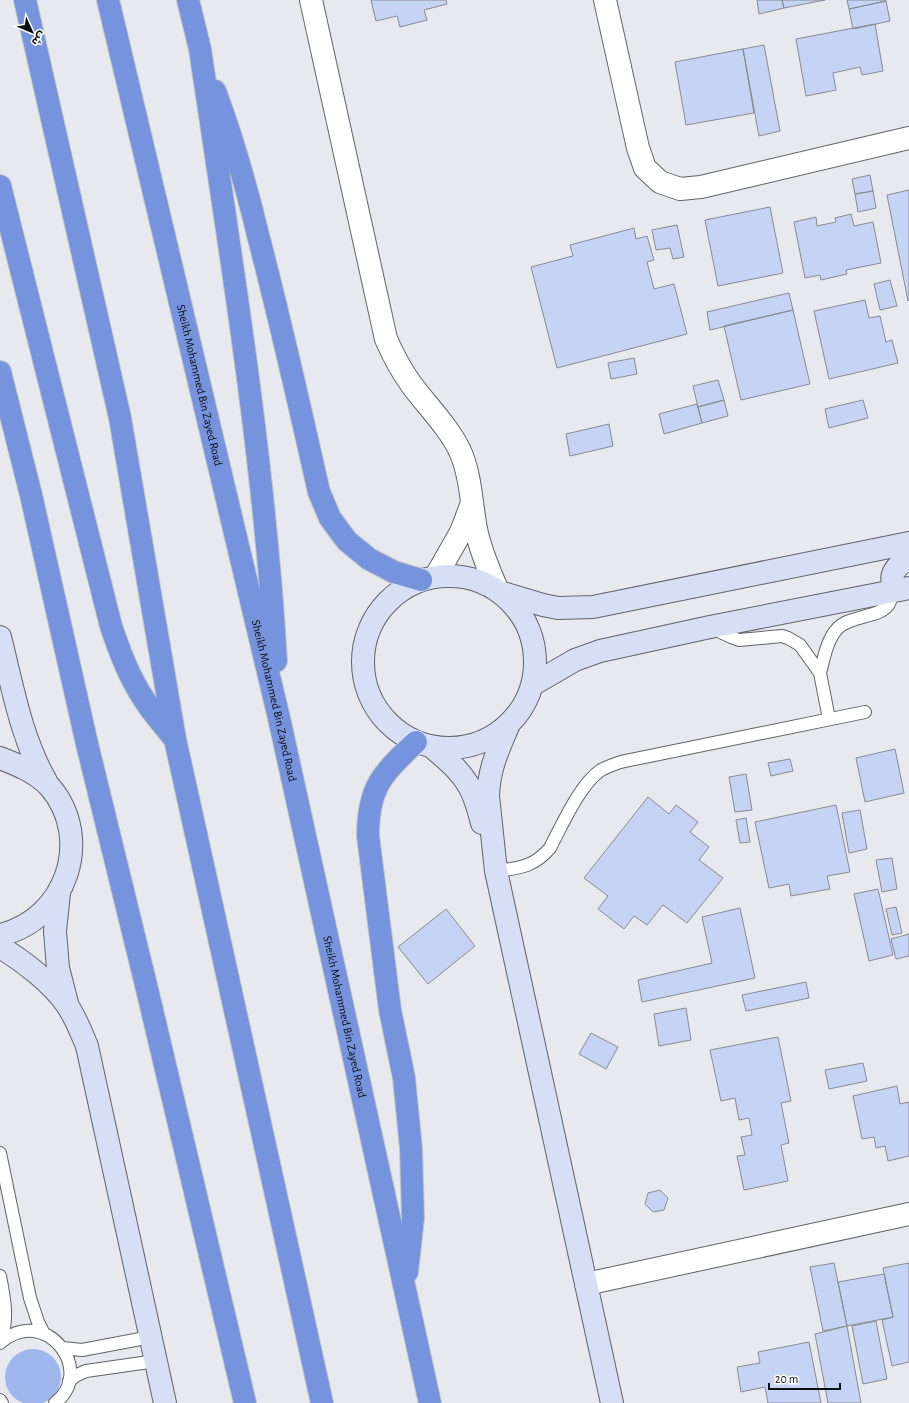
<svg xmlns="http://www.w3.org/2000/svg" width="909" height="1403" viewBox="0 0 909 1403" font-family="'Alegreya Sans','Noto Sans Arabic',sans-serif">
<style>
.green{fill:#9eb5ed}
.building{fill:#c5d4f5;stroke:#888a8f}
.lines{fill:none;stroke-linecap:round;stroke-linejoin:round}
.lane-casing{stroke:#606266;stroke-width:14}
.street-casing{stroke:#606266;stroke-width:24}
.secondary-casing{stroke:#606266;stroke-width:24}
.highway-casing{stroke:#c5c5c6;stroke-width:24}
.lane{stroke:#fff;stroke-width:12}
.street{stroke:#fff;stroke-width:22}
.secondary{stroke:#d6dff5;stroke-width:22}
.highway{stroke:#7693de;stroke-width:22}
.labels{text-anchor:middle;stroke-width:3;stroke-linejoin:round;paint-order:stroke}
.street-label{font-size:12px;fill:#0d0e10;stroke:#fff}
</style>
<rect width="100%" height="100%" fill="#e7e9ef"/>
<path class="green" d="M5 1377a28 28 0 1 1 56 0a28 28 0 1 1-56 0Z"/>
<path class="building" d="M371,0H446L447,4L424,10L427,20L400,27L397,16L376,21Z
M757,0H782L784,8L759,14Z
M782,0H825L784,8Z
M847,0H886V1L849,9Z
M886,1L890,21L853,29L849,9Z
M875,24L883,71L862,75L860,67L833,73L836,90L806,96L796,39Z
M764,45L780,131L759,136L743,49Z
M743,49L754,113L686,125L675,62Z
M870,175L873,191L855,194L852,179Z
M909,190V300L908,301L887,195Z
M873,191L876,208L858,212L855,194Z
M770,207L783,273L718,286L705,220Z
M851,214L854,226L873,222L881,263L846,270L847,274L821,280L820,275L805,278L794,222L816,217L817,226L836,222L835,218Z
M677,225L684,257L673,259L670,248L656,250L652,230Z
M634,228L636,239L647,236L654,260L647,262L654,289L674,284L687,334L557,368L531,267L573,256L570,245Z
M890,280L897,306L880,310L874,284Z
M789,293L793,310L710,330L707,312Z
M865,300L869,318L880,316L886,342L892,340L898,363L829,379L814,311Z
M793,310L810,384L741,400L724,326Z
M634,358L637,374L611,379L608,363Z
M718,380L724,400L698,407L693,386Z
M724,400L728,416L702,423L698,407Z
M863,400L868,418L829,428L825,409Z
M697,404L702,423L664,434L659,414Z
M609,424L613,446L570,456L566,434Z
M895,749L904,793L865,802L856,758Z
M790,759L793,771L771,776L768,763Z
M746,774L752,810L735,812L729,777Z
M648,797L669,814L676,805L698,822L690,832L709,847L699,860L723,878L687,923L663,905L647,925L634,916L624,929L598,909L608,896L584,878Z
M836,805L850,872L827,876L830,889L791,896L789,884L769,888L755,822Z
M860,810L867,849L849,853L842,813Z
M746,818L750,842L740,843L736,820Z
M892,858L897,889L882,892L876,860Z
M878,889L893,955L869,961L854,894Z
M896,907L902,933L892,935L886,909Z
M740,908L755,978L642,1002L638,980L712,963L702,917Z
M446,909L475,946L428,984L398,947Z
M909,934V956L896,959L891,939Z
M806,982L809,998L746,1011L742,995Z
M686,1008L691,1040L659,1046L654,1014Z
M591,1033L618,1047L606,1069L579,1054Z
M778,1037L791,1101L781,1103L789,1143L781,1145L788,1181L744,1190L737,1156L745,1155L741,1137L752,1135L749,1118L739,1120L735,1098L721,1101L710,1050Z
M863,1063L867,1081L829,1089L825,1070Z
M897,1086L900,1104L909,1102V1156L888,1161L885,1146L876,1148L874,1137L862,1139L853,1096Z
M660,1190L668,1198L664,1210L653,1212L645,1204L648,1193Z
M834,1263L847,1326L823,1331L810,1267Z
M909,1263V1362L892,1366L882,1320L893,1317L883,1268Z
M884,1274L893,1317L847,1326L838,1282Z
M876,1321L887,1379L863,1384L852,1326Z
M847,1326L861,1403H828L815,1334Z
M809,1342L821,1403H768L765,1387L741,1392L737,1367L760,1363L758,1352Z"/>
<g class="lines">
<g class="lane-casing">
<path id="lane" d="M712,628L731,637L739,640L782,636L788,638L800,645L820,673L829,719
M820,673C824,658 827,639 838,628C851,615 879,618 888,605C891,601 892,595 894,591
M496,871C519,868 534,867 550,848C562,825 580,784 601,770C609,766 616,763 625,761L865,712
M0,1153L30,1298L38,1322L44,1334
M0,1276C5,1301 8,1318 1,1342
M0,1343C45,1303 97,1371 55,1403
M63,1348L82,1350L151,1337
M69,1381L77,1375L86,1371L156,1361
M0,1400L2,1403"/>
</g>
<g class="street-casing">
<path id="street" d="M311,0L386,339C393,355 401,370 411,384C427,406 448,426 460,451C471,476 471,502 476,529C480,550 489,570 497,589
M605,0L638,148L645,168L660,182L680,189L701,187L909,138
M436,576L461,532L472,503
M586,1284L909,1214"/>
</g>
<g class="secondary-casing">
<path id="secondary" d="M363 662a86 86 0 1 1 172 0a86 86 0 1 1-172 0Z
M898,590C886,577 895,566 909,559
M503,593L543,605L558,608L593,607L909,543
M0,637C12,684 21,738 46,781
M532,685L575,660L600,651L710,627L909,588
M509,724C498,750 489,768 488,796L496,871L612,1403
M432,747C446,759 461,771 470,788C476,799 479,811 482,823
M0,758C18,765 36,772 50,787C94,839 66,920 0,935
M59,893L55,931L58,968L67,1003
M0,947C22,960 52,983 67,1005C76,1018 81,1032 87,1046L165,1403"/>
</g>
<g class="highway-casing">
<g id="highway">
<path d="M25,0L120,418L175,739L322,1403"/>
<path id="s1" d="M108,0L279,718L430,1403"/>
<path d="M188,0L200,49C230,252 264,455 276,661"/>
<path d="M215,91C233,139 247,189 259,239C281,323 300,408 319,492L330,518L347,541L369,559L394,572L421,580"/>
<path d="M0,186L111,626C118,647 125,667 136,686C146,705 160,721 174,738"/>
<path d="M0,372L31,495L87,744L147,989L245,1403"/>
<path d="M407,1272L413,1218L411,1148L404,1078L390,1010L368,836C368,787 382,774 416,742"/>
</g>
</g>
<use href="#lane" class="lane"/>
<use href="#street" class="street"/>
<use href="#secondary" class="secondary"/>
<use href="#highway" class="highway"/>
</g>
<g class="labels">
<g class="street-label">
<text dy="4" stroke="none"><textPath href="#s1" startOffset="396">Sheikh Mohammed Bin Zayed Road</textPath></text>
<text dy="4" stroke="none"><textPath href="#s1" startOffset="720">Sheikh Mohammed Bin Zayed Road</textPath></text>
<text dy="4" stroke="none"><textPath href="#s1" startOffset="1044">Sheikh Mohammed Bin Zayed Road</textPath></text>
</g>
</g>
<g transform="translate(32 32) rotate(134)" stroke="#ffffff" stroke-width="3" paint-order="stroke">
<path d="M0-3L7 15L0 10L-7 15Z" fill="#0d0e10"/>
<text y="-6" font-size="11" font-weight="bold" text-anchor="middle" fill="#0d0e10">ش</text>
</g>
<path d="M769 1383v6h71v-6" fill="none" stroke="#0d0e10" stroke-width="2"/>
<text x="775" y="1383" font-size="12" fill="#0d0e10" stroke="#ffffff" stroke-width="3" paint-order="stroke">20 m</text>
</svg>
